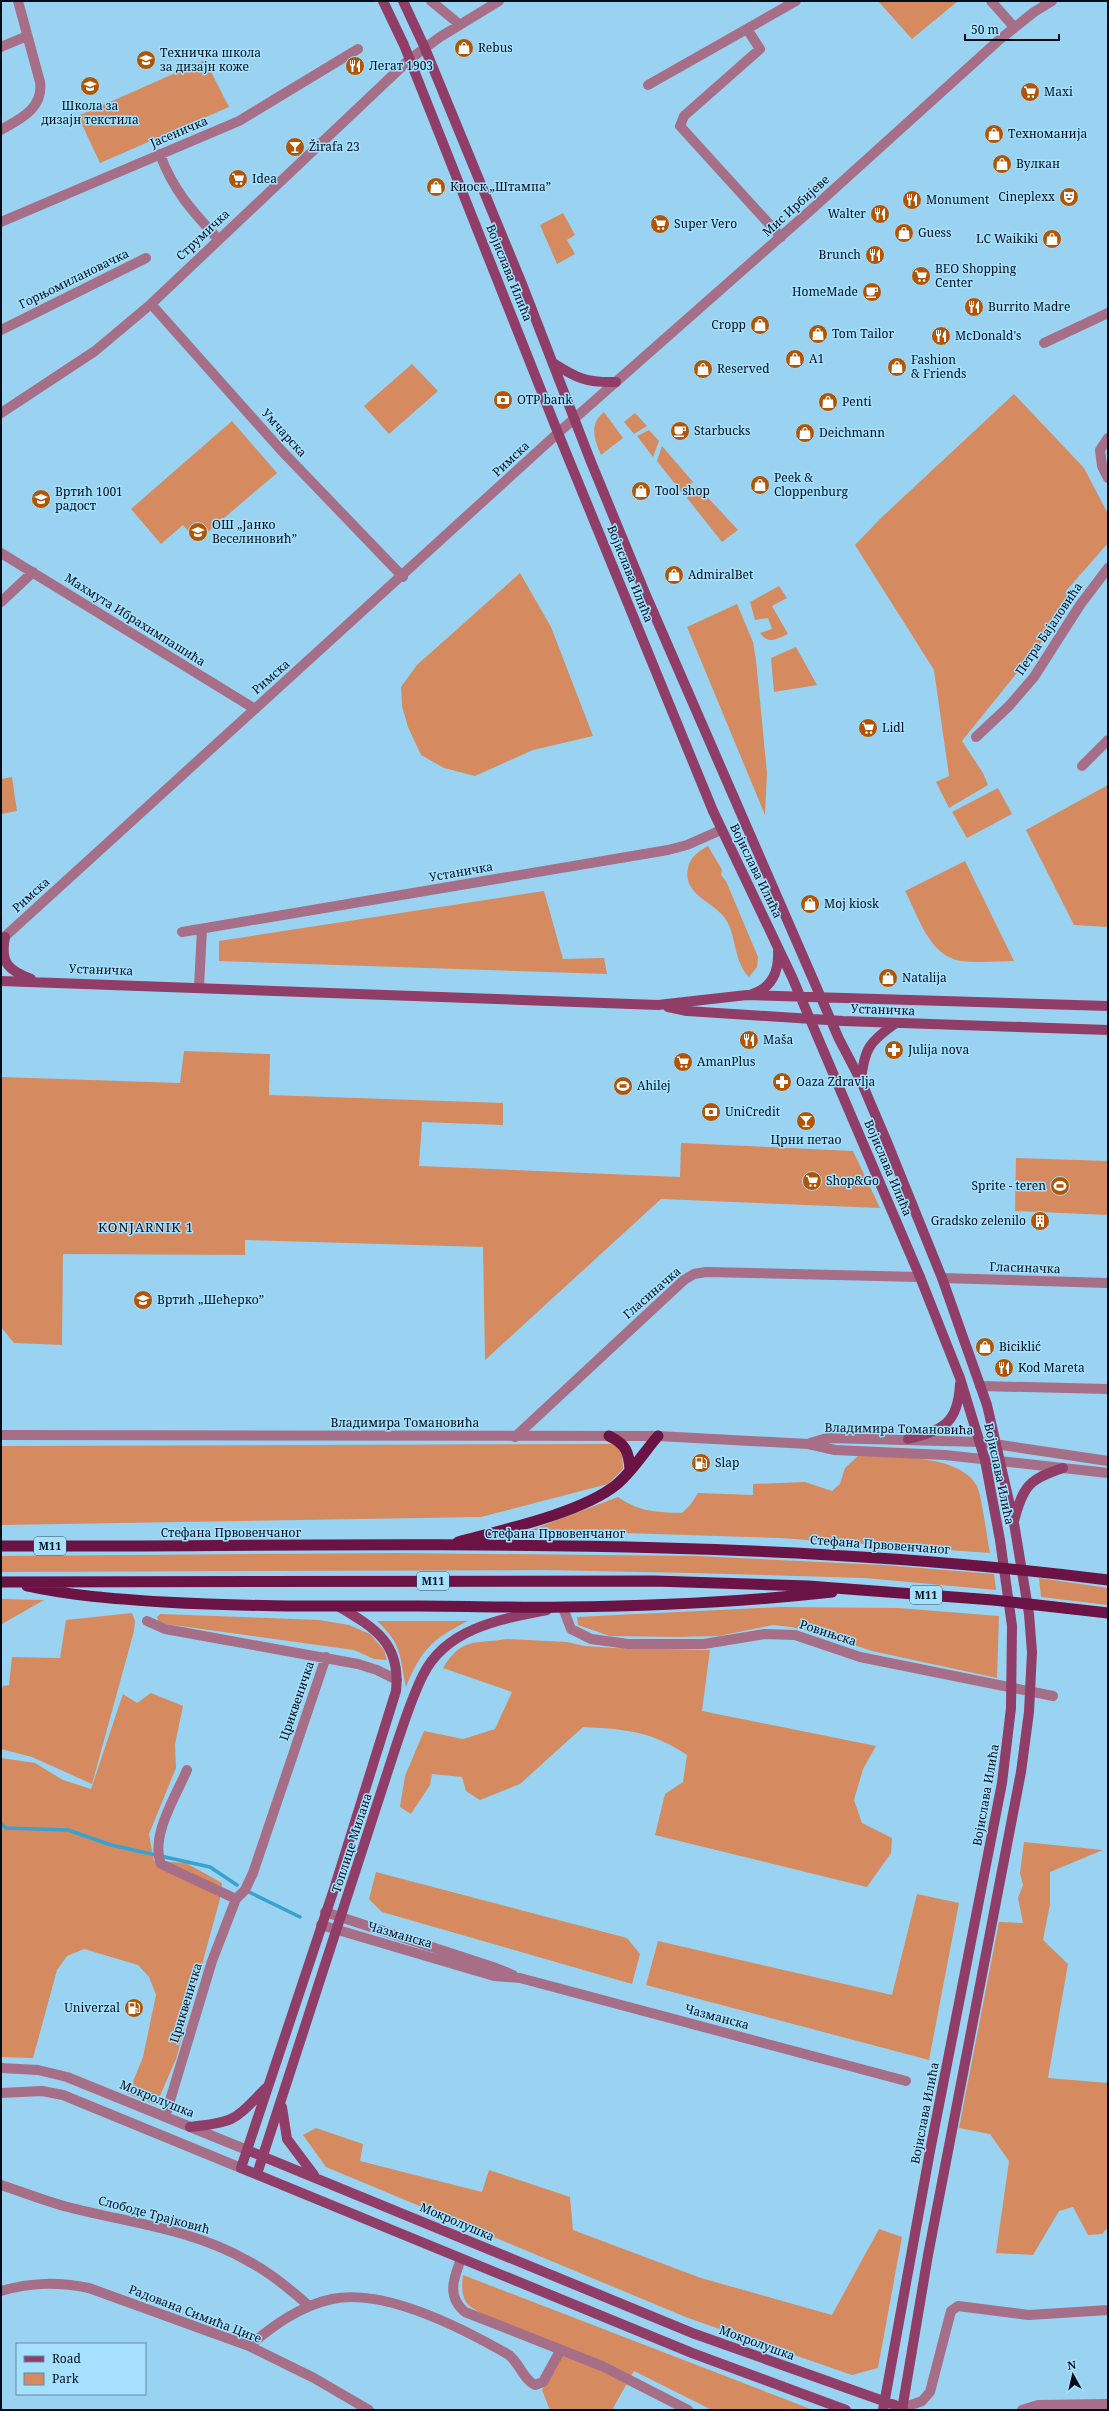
<svg xmlns="http://www.w3.org/2000/svg" width="1109" height="2411" viewBox="0 0 1109 2411" font-family="'Noto Serif',serif">
<style>
.green{fill:#d58b5f}
.lines{fill:none;stroke-linecap:round;stroke-linejoin:round}
.stream{stroke:#37a2d0;stroke-width:3.5}
.minor{stroke:#a66e87;stroke-width:10}
.tertiary{stroke:#a66e87;stroke-width:10}
.secondary{stroke:#903e67;stroke-width:10}
.trunk{stroke:#6a1344;stroke-width:11}
.labels{text-anchor:middle;stroke-width:3;stroke-linejoin:round;paint-order:stroke}
.shield{fill:#a5e0ff;stroke:#324d5e;stroke-width:1}
.shield-label{font-size:11px;font-weight:bold;fill:#000e19}
.poi-label{font-size:12px;fill:#000e19;stroke:#a5e0ff;text-anchor:start}
.street-label{font-size:12px;fill:#000e19;stroke:#a5e0ff}
.neighbourhood-label{font-size:13px;letter-spacing:1px;fill:#000e19;stroke:#a5e0ff}
</style>
<rect width="100%" height="100%" fill="#99d3f1"/>
<path class="green" d="M878,1H958L912,39Z
M205,60L229,107L100,163L78,116Z
M563,213L575,235L567,240L575,254L557,264L540,225Z
M412,364L438,391L389,434L364,406Z
M1014,394L1084,468L1108,514V543L1066,591L1068,601L1057,623L962,741L983,773L988,785L949,808L936,782L949,776L934,670L855,545L881,518Z
M604,412L623,438L601,455C594,439 589,424 604,412Z
M635,413L647,426L634,434L624,422Z
M232,421L277,473L197,541L183,525L161,544L131,509Z
M649,430L659,441L653,457L637,436Z
M662,446L693,482L683,494L657,461Z
M697,486L738,530L722,542L687,498Z
M520,573L551,627L593,736L533,750L475,776L444,768L421,755L408,727L402,706L401,687L417,665Z
M779,586L787,598L772,606L788,634C776,639 769,645 760,633L772,629L768,618L755,620L750,602Z
M737,604L753,642L756,660L767,773L765,815L687,627Z
M796,647L817,685L774,692L771,658Z
M12,777L17,811L1,814V779Z
M1108,785V927L1074,925L1026,830Z
M998,788L1012,814L967,838L952,812Z
M708,846L722,870L721,875L726,881L758,957L757,967L749,977C735,963 736,940 728,923C718,902 682,897 688,868C690,857 699,851 708,846Z
M965,861L1014,961C997,961 978,963 961,961C929,956 919,917 905,891Z
M544,891L563,959L604,958L607,974L219,961V941Z
M184,1051L270,1054L269,1095L503,1103V1125L422,1122L419,1166L680,1177L681,1143L853,1151L880,1208L661,1199L485,1360L483,1247L245,1240V1255L63,1254L62,1345L14,1343L1,1327V1077L180,1083Z
M1016,1158L1108,1161V1215L1015,1211Z
M613,1444L622,1451L623,1469L608,1484L481,1517L1,1525V1446Z
M859,1455C892,1458 959,1453 977,1486C982,1497 987,1538 990,1553L780,1538L531,1530L618,1497C640,1512 656,1512 682,1513L691,1504L698,1493L753,1495V1484L805,1482L832,1491L840,1484L845,1468Z
M397,1553L697,1556L883,1565L994,1574L996,1590L865,1578L691,1573L544,1570L1,1572V1556Z
M1039,1578L1108,1588V1605L1041,1597Z
M1,1599L44,1600L2,1624L1,1629Z
M780,1607L898,1608L999,1616L997,1678L872,1651L821,1634L791,1627L773,1625L719,1636L676,1637L610,1636L578,1625L577,1617Z
M132,1613L135,1621L134,1631L92,1784L32,1757L1,1749V1691L3,1686L9,1685L12,1657L60,1658L66,1620Z
M160,1614L319,1620L349,1625L370,1634L384,1650L387,1660L374,1659L354,1650L159,1623L157,1617Z
M377,1621H468C432,1639 421,1650 406,1687C399,1655 403,1645 377,1621Z
M507,1639L567,1642L585,1646L614,1648L710,1650L702,1711L876,1746L863,1769L854,1800L862,1823L892,1838L891,1853L867,1887L655,1835L665,1794L683,1782L687,1755C652,1731 623,1729 583,1727L520,1784L480,1800L466,1791L462,1777L432,1774L430,1785L411,1814L400,1807L405,1776L424,1731L463,1739L495,1729L512,1692L443,1668C462,1637 475,1644 507,1639Z
M151,1693L183,1706L175,1744L176,1768L149,1834L154,1861L186,1863L222,1883L220,1899L176,2059L156,2105L128,2094L143,2057L156,1995L149,1977L138,1965L84,1949L67,1956L57,1970L33,2058L1,2057V1758L35,1763L63,1780L91,1789L123,1694L137,1703Z
M1024,1842L1103,1850L1050,1872V1904L1043,1940L1068,1964L1048,2078L1108,2083V2227L1102,2234L1088,2235L1073,2207L1059,2211L1033,2255L996,2253L1009,2161L990,2134L959,2128L999,1922L1023,1923L1018,1898L1023,1885L1020,1873Z
M376,1872L627,1938L640,1954L632,1984L382,1912L369,1899Z
M917,1894L959,1903L929,2060L646,1985L658,1941L892,1995Z
M316,2128L363,2144L360,2161L482,2192L489,2170L570,2197L573,2230L701,2278L832,2315L879,2229L902,2237L878,2368L852,2375L688,2318L326,2167L303,2135Z
M463,2275L813,2410H712L634,2371L612,2410H550L542,2390L566,2349C547,2341 475,2316 466,2302C461,2293 462,2285 463,2275Z"/>
<g class="lines">
<path class="stream" d="M1,1824L6,1828L68,1830L111,1845L210,1867L237,1885
M247,1891L300,1917"/>
<path class="minor" d="M431,1L459,24
M991,1L1014,27
M747,29L760,49L684,116L680,126L781,237
M1,47L27,36
M648,85L796,1
M1,130C20,119 44,108 40,82L18,1
M160,154C172,189 193,212 218,239
M1,222L239,121L358,49
M151,304L280,449L403,577
M1,330L146,258
M1044,343L1108,313
M1,413L95,351L151,304L410,59L440,37L499,1
M1108,438L1100,450L1102,466L1108,478
M1,553L255,709
M1,602L33,572
M976,737L1009,706L1034,677L1080,605L1108,568
M1082,766L1108,740
M182,932L668,850L687,845L721,830
M199,987L202,929
M942,1278L1108,1283
M980,1386L1108,1389
M515,1437L684,1280L694,1274L706,1272L920,1277
M563,1608L571,1629L591,1639L628,1644H704L765,1634L795,1635L860,1657L1053,1696
M147,1621L165,1629L358,1664L377,1670L397,1680
M236,1899L245,1890L253,1873L326,1657
M325,1912L496,1968L513,1975
M321,1925L494,1976L520,1978L906,2081
M1,2068L38,2070L67,2077L247,2150
M1,2093L42,2091L63,2095L241,2168
M165,2117L212,1961L236,1899L161,1864C150,1836 176,1796 187,1770
M1,2185C23,2192 45,2201 68,2207C129,2223 193,2229 248,2261C271,2273 290,2289 309,2306
M461,2259C454,2278 446,2296 465,2312L602,2366L688,2410
M1,2291C32,2282 58,2282 89,2288L249,2346L314,2378L369,2410
M249,2346C274,2325 300,2306 332,2299C385,2288 464,2329 509,2355C519,2363 524,2380 535,2385L543,2382L560,2351
M903,2408L922,2401L930,2392L951,2311L958,2306L1029,2315L1108,2310
M1022,2410L1038,2405L1108,2404"/>
<path class="tertiary" d="M1,940L558,433L812,209L999,40L1034,12L1052,1
M1,1435L658,1436L808,1444L835,1450L945,1455L1108,1473
M810,1443L827,1438L981,1442L1108,1461"/>
<path class="secondary" d="M383,1L404,45L558,433L713,811L792,977L920,1277L960,1378L985,1460L1000,1540L1012,1626L1011,1708L1002,1783L930,2151L883,2410
M403,1L424,46L522,284L591,462L645,593L839,1039L861,1081L887,1142L942,1278L987,1405L1014,1523L1029,1614L1032,1652L1029,1712L1021,1772L928,2255L902,2410
M553,363C576,378 587,383 616,382
M5,937C0,963 8,970 31,979
M1,981L658,1005L747,995L1108,1006
M752,994C772,988 779,971 778,951
M668,1007L687,1011L843,1021L1108,1030
M861,1081C864,1049 869,1042 896,1023
M908,1439C944,1430 958,1423 960,1384
M1014,1521C1023,1486 1029,1479 1063,1468
M338,1606C375,1628 401,1643 396,1691L335,1886L241,2168L692,2353L846,2410
M282,2107L287,2139L314,2175
M190,2127C237,2122 234,2120 266,2088
M247,2150L695,2334L903,2408
M257,2174L397,1743C405,1720 412,1697 423,1675C446,1628 501,1619 547,1610"/>
<path class="trunk" d="M609,1436C626,1444 629,1452 630,1470
M458,1542C502,1530 581,1513 616,1485C632,1472 644,1452 658,1436
M1,1546C370,1547 741,1533 1108,1580
M1,1582L654,1581L808,1586L993,1600L1108,1613
M27,1586C72,1596 117,1599 164,1602C249,1607 334,1606 419,1606C468,1606 516,1608 565,1607C654,1606 743,1602 832,1592"/>
</g>
<defs>
<g id="shop-disc" transform="scale(1)"><circle r="9.5" fill="#b25401" stroke="#a5e0ff"/><path d="M-5-2.5h2.3a2.7 3.5 0 0 1 5.4 0H5L5.5 6h-11ZM-1.5-2.5h3a1.5 2.3 0 0 0-3 0Z" fill="#fff"/></g>
<g id="school-disc" transform="scale(1)"><circle r="9.5" fill="#b25401" stroke="#a5e0ff"/><path d="M0-5L7-2L0 1L-7-2ZM-4 1L0 2.5L4 1V4Q0 6-4 4Z" fill="#fff"/></g>
<g id="restaurant-disc" transform="scale(1)"><circle r="9.5" fill="#b25401" stroke="#a5e0ff"/><path d="M-5-6h1v4h1v-4h1v4h1v-4h1v5L-1.5 .5V6h-2V.5L-5-1ZM5-6V6H3V1.5H1.5Q1.5-4 5-6Z" fill="#fff"/></g>
<g id="supermarket-disc" transform="scale(1)"><circle r="9.5" fill="#b25401" stroke="#a5e0ff"/><path d="M-6-5.5h2.5l.6 2H6L4.5 2H-2.5L-4.4-4H-6ZM-1.5 3.2a1.3 1.3 0 1 0 .1 0ZM3 3.2a1.3 1.3 0 1 0 .1 0Z" fill="#fff"/></g>
<g id="bar-disc" transform="scale(1)"><circle r="9.5" fill="#b25401" stroke="#a5e0ff"/><path d="M-6-5H6L.8 .8V4.5H3.5V6h-7V4.5H-.8V.8Z" fill="#fff"/></g>
<g id="theatre-disc" transform="scale(1)"><circle r="9.5" fill="#b25401" stroke="#a5e0ff"/><path d="M-5-5.5Q0-4 5-5.5V0Q5 5 0 6Q-5 5-5 0ZM-3.3-2.5H-1v1.5H-3.3ZM1-2.5H3.3v1.5H1ZM-2.8 1Q0 5.5 2.8 1Z" fill="#fff"/></g>
<g id="cafe-disc" transform="scale(1)"><circle r="9.5" fill="#b25401" stroke="#a5e0ff"/><path d="M-5.5-4.5H6V0H3Q3 3.5 0 3.5H-2.5Q-5.5 3.5-5.5 0ZM3-3.2v2h1.7v-2ZM-6 4.5H4V6H-6Z" fill="#fff"/></g>
<g id="bank-disc" transform="scale(1)"><circle r="9.5" fill="#b25401" stroke="#a5e0ff"/><path d="M-6-4H6V4H-6ZM0-2.3a2.3 2.3 0 1 0 0 4.6a2.3 2.3 0 1 0 0-4.6Z" fill="#fff"/></g>
<g id="pharmacy-disc" transform="scale(1)"><circle r="9.5" fill="#b25401" stroke="#a5e0ff"/><path d="M-2-6h4v4h4v4h-4v4h-4v-4h-4v-4h4Z" fill="#fff"/></g>
<g id="stadium-disc" transform="scale(1)"><circle r="9.5" fill="#b25401" stroke="#a5e0ff"/><path d="M0-5a6.5 5 0 1 0 0 10a6.5 5 0 1 0 0-10ZM-3.5-1.8h7v3.6h-7Z" fill="#fff"/></g>
<g id="building-disc" transform="scale(1)"><circle r="9.5" fill="#b25401" stroke="#a5e0ff"/><path d="M-4-6H4V6H1V3H-1V6H-4ZM-2.5-4.3h1.7v1.8h-1.7ZM.8-4.3h1.7v1.8H.8ZM-2.5-1h1.7V.8h-1.7ZM.8-1h1.7V.8H.8Z" fill="#fff"/></g>
<g id="fuel-disc" transform="scale(1)"><circle r="9.5" fill="#b25401" stroke="#a5e0ff"/><path d="M-5.5-6h7V0h2V4h1.3V-2.5L3-4.5l.8-.8L6-3V5H2.5V1h-1V6h-7ZM-4.2-4.7v3.2H.2V-4.7Z" fill="#fff"/></g>
</defs>
<g fill-rule="evenodd">
<use href="#shop-disc" x="464" y="48"/>
<use href="#school-disc" x="146" y="60"/>
<use href="#restaurant-disc" x="355" y="66"/>
<use href="#school-disc" x="90" y="86"/>
<use href="#supermarket-disc" x="1030" y="92"/>
<use href="#shop-disc" x="994" y="134"/>
<use href="#bar-disc" x="295" y="147"/>
<use href="#shop-disc" x="1002" y="164"/>
<use href="#supermarket-disc" x="238" y="179"/>
<use href="#shop-disc" x="436" y="187"/>
<use href="#theatre-disc" x="1069" y="197"/>
<use href="#restaurant-disc" x="912" y="200"/>
<use href="#restaurant-disc" x="880" y="214"/>
<use href="#supermarket-disc" x="660" y="224"/>
<use href="#shop-disc" x="904" y="233"/>
<use href="#shop-disc" x="1052" y="239"/>
<use href="#restaurant-disc" x="875" y="255"/>
<use href="#supermarket-disc" x="921" y="276"/>
<use href="#cafe-disc" x="872" y="292"/>
<use href="#restaurant-disc" x="974" y="307"/>
<use href="#shop-disc" x="760" y="325"/>
<use href="#shop-disc" x="818" y="334"/>
<use href="#restaurant-disc" x="941" y="336"/>
<use href="#shop-disc" x="795" y="359"/>
<use href="#shop-disc" x="897" y="367"/>
<use href="#shop-disc" x="703" y="369"/>
<use href="#bank-disc" x="503" y="400"/>
<use href="#shop-disc" x="828" y="402"/>
<use href="#cafe-disc" x="680" y="431"/>
<use href="#shop-disc" x="805" y="433"/>
<use href="#shop-disc" x="760" y="485"/>
<use href="#shop-disc" x="641" y="491"/>
<use href="#school-disc" x="41" y="499"/>
<use href="#school-disc" x="198" y="532"/>
<use href="#shop-disc" x="674" y="575"/>
<use href="#supermarket-disc" x="868" y="728"/>
<use href="#shop-disc" x="810" y="904"/>
<use href="#shop-disc" x="888" y="978"/>
<use href="#restaurant-disc" x="749" y="1040"/>
<use href="#pharmacy-disc" x="894" y="1050"/>
<use href="#supermarket-disc" x="683" y="1062"/>
<use href="#pharmacy-disc" x="782" y="1082"/>
<use href="#stadium-disc" x="623" y="1086"/>
<use href="#bank-disc" x="711" y="1112"/>
<use href="#bar-disc" x="806" y="1121"/>
<use href="#supermarket-disc" x="812" y="1181"/>
<use href="#stadium-disc" x="1060" y="1186"/>
<use href="#building-disc" x="1040" y="1221"/>
<use href="#school-disc" x="143" y="1300"/>
<use href="#shop-disc" x="985" y="1347"/>
<use href="#restaurant-disc" x="1004" y="1368"/>
<use href="#fuel-disc" x="701" y="1463"/>
<use href="#fuel-disc" x="134" y="2008"/>
</g>
<g class="labels">
<g class="shield">
<rect x="34" y="1537" width="32" height="18" rx="3"/>
<rect x="417" y="1572" width="32" height="18" rx="3"/>
<rect x="910" y="1586" width="32" height="18" rx="3"/>
</g>
<g class="shield-label">
<text x="50" y="1550">M11</text>
<text x="433" y="1585">M11</text>
<text x="926" y="1599">M11</text>
</g>
<g class="poi-label">
<text x="478" y="52">Rebus</text>
<text x="160" y="57">Техничка школа<tspan x="160" dy="14">за дизајн коже</tspan></text>
<text x="369" y="70">Легат 1903</text>
<text x="1044" y="96">Maxi</text>
<text x="90" y="110" text-anchor="middle">Школа за<tspan x="90" dy="14">дизајн текстила</tspan></text>
<text x="1008" y="138">Техноманија</text>
<text x="309" y="151">Žirafa 23</text>
<text x="1016" y="168">Вулкан</text>
<text x="252" y="183">Idea</text>
<text x="450" y="191">Киоск „Штампа”</text>
<text x="1055" y="201" text-anchor="end">Cineplexx</text>
<text x="926" y="204">Monument</text>
<text x="866" y="218" text-anchor="end">Walter</text>
<text x="674" y="228">Super Vero</text>
<text x="918" y="237">Guess</text>
<text x="1038" y="243" text-anchor="end">LC Waikiki</text>
<text x="861" y="259" text-anchor="end">Brunch</text>
<text x="935" y="273">BEO Shopping<tspan x="935" dy="14">Center</tspan></text>
<text x="858" y="296" text-anchor="end">HomeMade</text>
<text x="988" y="311">Burrito Madre</text>
<text x="746" y="329" text-anchor="end">Cropp</text>
<text x="832" y="338">Tom Tailor</text>
<text x="955" y="340">McDonald's</text>
<text x="809" y="363">A1</text>
<text x="911" y="364">Fashion<tspan x="911" dy="14">&amp; Friends</tspan></text>
<text x="717" y="373">Reserved</text>
<text x="517" y="404">OTP bank</text>
<text x="842" y="406">Penti</text>
<text x="694" y="435">Starbucks</text>
<text x="819" y="437">Deichmann</text>
<text x="774" y="482">Peek &amp;<tspan x="774" dy="14">Cloppenburg</tspan></text>
<text x="655" y="495">Tool shop</text>
<text x="55" y="496">Вртић 1001<tspan x="55" dy="14">радост</tspan></text>
<text x="212" y="529">ОШ „Јанко<tspan x="212" dy="14">Веселиновић”</tspan></text>
<text x="688" y="579">AdmiralBet</text>
<text x="882" y="732">Lidl</text>
<text x="824" y="908">Moj kiosk</text>
<text x="902" y="982">Natalija</text>
<text x="763" y="1044">Maša</text>
<text x="908" y="1054">Julija nova</text>
<text x="697" y="1066">AmanPlus</text>
<text x="796" y="1086">Oaza Zdravlja</text>
<text x="637" y="1090">Ahilej</text>
<text x="725" y="1116">UniCredit</text>
<text x="806" y="1144" text-anchor="middle">Црни петао</text>
<text x="826" y="1185">Shop&amp;Go</text>
<text x="1046" y="1190" text-anchor="end">Sprite - teren</text>
<text x="1026" y="1225" text-anchor="end">Gradsko zelenilo</text>
<text x="157" y="1304">Вртић „Шећерко”</text>
<text x="999" y="1351">Biciklić</text>
<text x="1018" y="1372">Kod Mareta</text>
<text x="715" y="1467">Slap</text>
<text x="120" y="2012" text-anchor="end">Univerzal</text>
</g>
<g class="street-label">
<text transform="translate(179 132) rotate(-23)" y="4">Јасеничка</text>
<text transform="translate(796 206) rotate(-42)" y="4">Мис Ирбијеве</text>
<text transform="translate(203 235) rotate(-43)" y="4">Струмичка</text>
<text transform="translate(509 273) rotate(68)" y="4">Војислава Илића</text>
<text transform="translate(74 279) rotate(-26)" y="4">Горњомилановачка</text>
<text transform="translate(284 433) rotate(48)" y="4">Умчарска</text>
<text transform="translate(511 459) rotate(-43)" y="4">Римска</text>
<text transform="translate(630 574) rotate(68)" y="4">Војислава Илића</text>
<text transform="translate(135 620) rotate(32)" y="4">Махмута Ибрахимпашића</text>
<text transform="translate(1049 629) rotate(-56)" y="4">Петра Бајаловића</text>
<text transform="translate(271 677) rotate(-41)" y="4">Римска</text>
<text transform="translate(756 871) rotate(64)" y="4">Војислава Илића</text>
<text transform="translate(461 872) rotate(-10)" y="4">Устаничка</text>
<text transform="translate(31 895) rotate(-42)" y="4">Римска</text>
<text transform="translate(101 970) rotate(2)" y="4">Устаничка</text>
<text transform="translate(883 1010) rotate(2)" y="4">Устаничка</text>
<text transform="translate(888 1168) rotate(67)" y="4">Војислава Илића</text>
<text transform="translate(1025 1268) rotate(2)" y="4">Гласиначка</text>
<text transform="translate(652 1293) rotate(-41)" y="4">Гласиначка</text>
<text x="405" y="1427">Владимира Томановића</text>
<text transform="translate(899 1429) rotate(1)" y="4">Владимира Томановића</text>
<text transform="translate(999 1474) rotate(78)" y="4">Војислава Илића</text>
<text x="231" y="1537">Стефана Првовенчаног</text>
<text x="555" y="1538">Стефана Првовенчаног</text>
<text transform="translate(880 1545) rotate(4)" y="4">Стефана Првовенчаног</text>
<text transform="translate(828 1633) rotate(18)" y="4">Ровињска</text>
<text transform="translate(297 1701) rotate(-71)" y="4">Цриквеничка</text>
<text transform="translate(986 1795) rotate(-80)" y="4">Војислава Илића</text>
<text transform="translate(352 1843) rotate(-72)" y="4">Топлице Милана</text>
<text transform="translate(400 1935) rotate(16)" y="4">Чазманска</text>
<text transform="translate(186 2003) rotate(-73)" y="4">Цриквеничка</text>
<text transform="translate(717 2017) rotate(15)" y="4">Чазманска</text>
<text transform="translate(157 2099) rotate(22)" y="4">Мокролушка</text>
<text transform="translate(925 2113) rotate(-79)" y="4">Војислава Илића</text>
<text transform="translate(154 2215) rotate(15)" y="4">Слободе Трајковић</text>
<text transform="translate(457 2222) rotate(23)" y="4">Мокролушка</text>
<text transform="translate(195 2314) rotate(21)" y="4">Радована Симића Циге</text>
<text transform="translate(757 2343) rotate(20)" y="4">Мокролушка</text>
</g>
<g class="neighbourhood-label">
<text x="146" y="1232">KONJARNIK 1</text>
</g>
</g>
<rect width="1109" height="2411" fill="none" stroke="#000e19" stroke-width="4"/>
<rect x="16" y="2343" width="130" height="52" fill="#a5e0ff" stroke="#638ca3"/>
<rect x="24" y="2356" width="20" height="6" fill="#903e67" stroke="#638ca3"/>
<text x="52" y="2363" font-size="12" fill="#000e19">Road</text>
<rect x="24" y="2373" width="20" height="12" fill="#d58b5f" stroke="#638ca3"/>
<text x="52" y="2383" font-size="12" fill="#000e19">Park</text>
<g transform="translate(1073 2375) rotate(352)" stroke="#a5e0ff" stroke-width="3" paint-order="stroke">
<path d="M0-3L7 15L0 10L-7 15Z" fill="#000e19"/>
<text y="-6" font-size="11" font-weight="bold" text-anchor="middle" fill="#000e19">N</text>
</g>
<path d="M965 34v6h94v-6" fill="none" stroke="#000e19" stroke-width="2"/>
<text x="971" y="34" font-size="12" fill="#000e19" stroke="#a5e0ff" stroke-width="3" paint-order="stroke">50 m</text>
</svg>
